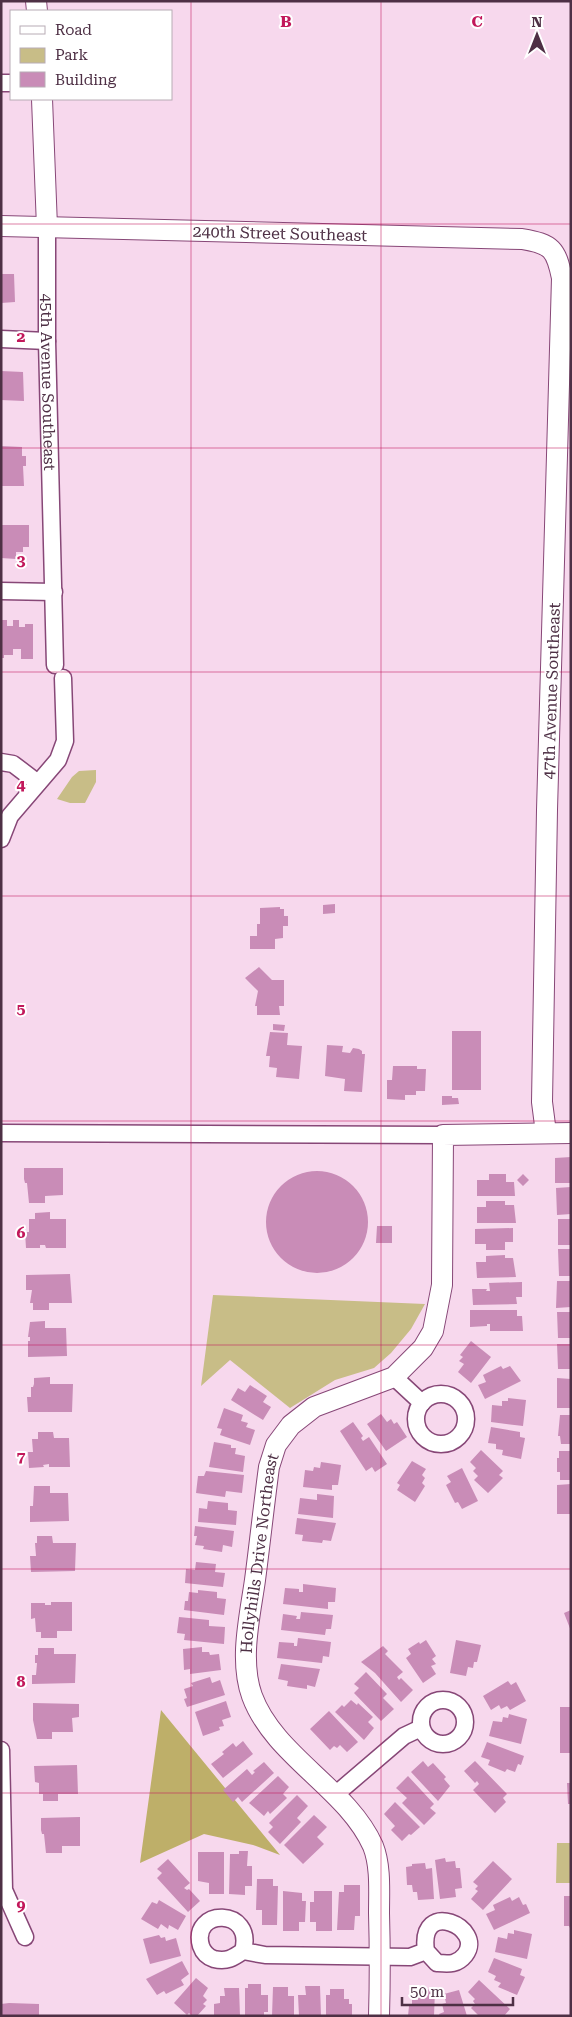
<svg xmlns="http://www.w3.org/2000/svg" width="572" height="2017" viewBox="0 0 572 2017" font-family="'Roboto Serif',serif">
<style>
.green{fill:#c8bd87}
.forest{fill:#beaf69}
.building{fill:#c98cb7}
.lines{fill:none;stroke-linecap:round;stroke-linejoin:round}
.minor-casing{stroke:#874777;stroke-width:19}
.tertiary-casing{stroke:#874777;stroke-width:22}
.minor{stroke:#fff;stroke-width:16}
.tertiary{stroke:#fff;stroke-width:20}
.grid{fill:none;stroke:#c2185b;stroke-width:1;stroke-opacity:0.55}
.labels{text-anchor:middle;stroke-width:4;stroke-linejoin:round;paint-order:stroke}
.street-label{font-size:16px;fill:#4e3045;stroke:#fff}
.grid-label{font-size:16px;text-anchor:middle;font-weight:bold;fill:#c2185b;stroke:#fff;stroke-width:4;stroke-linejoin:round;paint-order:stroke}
</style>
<rect width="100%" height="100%" fill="#f7d8ed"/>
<path class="green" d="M96,770V782L85,803H70L57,799L72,777L79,771Z
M213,1295L425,1304L411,1329L391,1353L374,1368L335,1380L290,1408L230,1360L201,1386Z
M557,1843H571V1883H556Z"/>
<path class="forest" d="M161,1710L280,1855L253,1845L204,1834L140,1863Z"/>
<path class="building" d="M1,274H14L15,302L1,303Z
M1,371L23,372L24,401L1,400Z
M1,446L22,447V456H26V466H23L24,486H1Z
M1,525H29V547H23V552H16V559L1,558Z
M1,620H7V626H13V620H19V627H25V624H33V659H21V649H13V655H4V658H1Z
M335,904V913L323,914V905Z
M280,907V909H284V916H288V926H283V938L275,939V949H250V936H257V924H260V908Z
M259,967L272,980H284V1006H279L280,1015H257V1006H255L258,991L245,978Z
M273,1024L285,1025L284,1031L273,1030Z
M452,1031H481V1090H452Z
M270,1032L288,1033L287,1045L302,1046L299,1079L276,1077L277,1068L269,1067L270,1056H266Z
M327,1045L343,1046L342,1052L350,1053L353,1048L359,1049L362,1051V1054H365L362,1092L344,1091L345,1079L325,1076Z
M393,1066H417V1069H426L425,1091H416V1095H405V1100L387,1099V1080H392Z
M442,1096H452V1098H458L459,1104L442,1105Z
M571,1157V1183H555V1158Z
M24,1168H63V1195L45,1196V1203H29L27,1183H25L24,1179Z
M266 1222a51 51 0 1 1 102 0a51 51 0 1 1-102 0Z
M489,1174H506V1182H514L515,1196H477V1180H489Z
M523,1174L529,1180L523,1186L517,1180Z
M571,1187V1214L557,1215L556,1188Z
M486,1201H505V1205H514L516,1223H477V1207H486Z
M50,1212V1219H66V1248H46L45,1245H40V1248H26L25,1232H29V1219H35V1213Z
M558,1219H571V1245H558Z
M377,1226H392V1243H376Z
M513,1228V1242H505V1250H486V1244H475V1229Z
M558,1249H571V1276H559Z
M505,1255V1258H513L516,1277L477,1278L476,1262H486V1256Z
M70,1274L72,1303H49V1310H33V1303H30L32,1290H26V1275Z
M557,1281H571V1307L556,1308Z
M522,1282V1297H516L517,1304L473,1305L472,1289H487L486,1291H490L489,1283Z
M470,1310H517V1316H522L523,1331H490V1324H487V1326L470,1327Z
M557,1312H571V1338H558Z
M45,1321V1328H66L67,1356L28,1357V1341H30V1337H28L30,1322Z
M471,1341L491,1357L471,1383L458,1372L464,1364L459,1361L463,1357L460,1355Z
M557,1344H571V1369H558Z
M501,1366L503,1369L510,1366L521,1381L485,1399L478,1385L486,1382L483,1375Z
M50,1377V1384H73L72,1412H28L27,1397H31V1387H33L34,1384V1378Z
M557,1378L571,1379V1408H557Z
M250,1385L267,1396L263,1402L271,1407L263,1420L231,1400L238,1388L245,1392Z
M508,1398L526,1400L523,1426L491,1422L492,1405L502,1406V1401H508Z
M224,1408L243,1415L241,1421L248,1423L246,1427L255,1430L250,1445L220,1435L222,1429L217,1428Z
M381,1414L387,1422L391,1419L394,1424L397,1422L407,1437L386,1451L367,1424Z
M560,1415H571V1444H561L560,1436H558Z
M353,1422L363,1436L361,1438L363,1441L369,1437L387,1464L375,1472L372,1467L366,1471L340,1431Z
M491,1427L520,1432V1437L525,1438L521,1459L502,1455L503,1450L496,1449V1444L488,1443Z
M38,1432H53L54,1438H69L70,1467H49V1464L43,1465L44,1467L29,1468L28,1452H33L32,1439H38Z
M214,1442L231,1445V1448H236L235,1454L245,1456L243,1472L209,1467Z
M481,1450L503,1471L499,1475L503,1478L488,1493L474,1480L478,1476L473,1471L476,1468L470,1462Z
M559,1451H571V1480H560V1472H557V1458H559Z
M412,1461L426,1469L422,1475L425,1478L422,1483L425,1486L415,1502L397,1490L400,1485L397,1483Z
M321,1462L341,1465L338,1485H332V1490L303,1487L305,1470L313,1471L314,1467L320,1468Z
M462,1468L478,1501L462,1509L458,1502L455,1503L446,1485L451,1482L447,1476Z
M206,1471L244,1475L242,1493L226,1491L225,1497L196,1493L198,1476H204Z
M571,1484V1514H557V1485Z
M34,1486H50V1493H68L69,1521L30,1522V1506H33Z
M317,1494L334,1496L333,1518L298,1514L300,1498L317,1500Z
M208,1501L228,1503V1510L237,1511L236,1525L198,1522L199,1508L207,1509Z
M297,1518L336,1523L331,1541L323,1540L322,1543L302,1541L303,1535L295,1534Z
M195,1526L234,1531L232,1547L223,1545L222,1552L203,1549L204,1546L195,1545L197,1536H194Z
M37,1536H52L53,1543H76L75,1571L31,1572L30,1556H36L35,1543H37Z
M196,1562L216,1564L215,1572L225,1573L223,1587L185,1583L186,1569L195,1570Z
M303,1584L336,1588L335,1602H328V1609L283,1604L285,1588L299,1589V1592H303Z
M198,1590L217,1592V1598L226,1599L224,1615L184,1610L185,1601H188L189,1592L198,1593Z
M51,1602H72V1631H57V1638H41V1632H36L35,1618L31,1619V1603H45V1605H51Z
M571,1610V1631L564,1613Z
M301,1612L333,1615L331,1629H326L325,1635L281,1630L283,1614L297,1616L296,1619H300Z
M179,1617L209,1620V1626L225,1627L224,1644L184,1640L185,1634L177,1633Z
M298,1638L331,1642L329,1657L323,1656L322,1663L277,1658L279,1642L294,1643V1646H297Z
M426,1640L436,1656L432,1659L436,1664L431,1666L436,1674L423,1683L406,1658L411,1654L408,1649L419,1642L420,1644Z
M456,1640L481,1645L477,1662H474L473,1668L468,1667L466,1676L450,1673Z
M383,1646L388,1651L385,1654L403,1672L397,1677L399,1680L401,1678L413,1690L401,1702L375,1673L361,1662Z
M202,1647V1652H209L210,1655L219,1654L221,1670L190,1674V1669L184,1670L183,1649Z
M38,1648H54V1654H76L75,1683L32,1684V1675H36L37,1663H35V1655H38Z
M281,1664L320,1669L315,1687L307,1685V1689L287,1686L288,1681L278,1679Z
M366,1672L387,1694L383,1698L394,1709L381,1721L354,1693L359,1688L354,1684Z
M210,1677L212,1683L220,1680L225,1695L187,1707L184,1699L187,1698L184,1689L193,1686L191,1683Z
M508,1681L511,1685L516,1682L526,1701L510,1710L507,1706L501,1709L499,1705L491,1710L483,1696Z
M351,1700L357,1705L358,1703L373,1717L368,1722L374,1728L364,1740L335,1712L342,1705L344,1707Z
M226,1701L231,1717L222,1720L224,1726L219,1727L220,1730L203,1736L195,1712Z
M33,1703L79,1704V1717L72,1718L73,1732H52V1739H37L33,1720Z
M560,1707H571V1753H560Z
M329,1711L358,1742L347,1752L340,1745L337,1748L334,1746L330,1750L310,1729Z
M509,1714L527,1719L521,1744L489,1736L493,1721L502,1722L503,1717L508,1718Z
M243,1741L253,1754L223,1778L211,1764L224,1754L222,1752L233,1743L236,1747Z
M487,1742L524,1756L521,1765L518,1764L515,1772L507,1769L505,1772L488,1765L490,1760L481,1757Z
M423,1761L428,1767L433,1763L446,1777L444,1779L450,1786L438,1801L411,1772Z
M475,1761L507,1794L503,1798L506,1802L495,1813L473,1790L479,1784L477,1781L475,1783L464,1771Z
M264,1762L274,1773L242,1802L238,1797L233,1802L223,1790L247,1769L252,1775L255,1772L253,1771Z
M77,1765L78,1794H58V1801H43V1794H39V1783L35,1782L34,1766Z
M278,1776L289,1787L283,1794L287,1798L270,1814L268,1811L264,1816L249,1803Z
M408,1776L434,1804L430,1808L436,1813L424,1825L402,1803L407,1798L396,1788Z
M567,1783H571V1804H568Z
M297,1795L308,1806L297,1818L301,1822L280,1844L268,1832L273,1827L269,1823Z
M395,1802L420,1827L411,1835L409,1834L402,1841L391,1830L395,1826L384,1814Z
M314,1815L327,1827L317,1837L324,1844L303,1864L284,1845Z
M80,1817V1846H62V1853H46L44,1834H42L41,1830V1818Z
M239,1851H248L247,1866H252V1886H245V1895L229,1894L230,1854H239Z
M198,1852H224V1894H209V1883L198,1881Z
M445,1858L446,1862L455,1861L456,1868H460L462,1888L455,1889L456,1897L440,1899L435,1860Z
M168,1859L190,1883L184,1888L187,1890L189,1889L200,1901L188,1912L157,1878L162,1873L157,1869Z
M493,1861L512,1879L483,1910L471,1899L478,1891L475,1889L478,1886L473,1882Z
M425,1863L426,1869L432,1868L434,1899L418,1900L417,1892H413L412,1885H407L406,1867L412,1866V1864Z
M257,1879H273V1886H278L277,1925H262V1910H256Z
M344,1885H360V1916H355L354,1930H337L339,1892H344Z
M283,1891L302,1893V1901H306L305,1922H299V1931H283Z
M314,1891H332V1931H316V1922H310V1902H314Z
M564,1896H571V1930L569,1926H564Z
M510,1897L512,1901L519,1897L523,1905L526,1904L530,1913L494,1930L486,1914L495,1910L493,1905Z
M159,1900L186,1916L178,1930L169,1925L168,1929L161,1924L158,1929L141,1919L152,1902L157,1904Z
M514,1930L532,1934L527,1959L495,1952L498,1937L507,1939L508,1933L514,1934Z
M159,1935L161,1938L165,1937L166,1941L176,1938L181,1956L150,1964L143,1939Z
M494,1958L522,1969L520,1975L525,1977L517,1995L498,1987L501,1983L494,1980L496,1976L488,1972Z
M182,1961L189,1974L181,1980L184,1985L166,1994L164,1991L157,1995L146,1979Z
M196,1978L208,1988L203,1996L207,2000L203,2004L206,2006L197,2016H192L189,2013L187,2015L174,2003Z
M479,1980L510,2009L504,2016H479L471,2008L475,2004L473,2001L475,1999L468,1992Z
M248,1984H261V1995H268V2012H264V2016H245V1988H248Z
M305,1986H320L321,2016H299L298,1995H306Z
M273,1987H288V1996H294V2016H272Z
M224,1988H239L240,2016H214V2004L220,2003V1996H225Z
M330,1989H344V1999H349V2004H352V2016H326V1995H330Z
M418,1989L435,1990L434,2016H408L409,2006H412V2000H418Z
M459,1990L467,2016H440L439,2014L444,2012L442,2004L446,2003L444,1994Z
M9,2003L39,2004V2016H1V2004Z"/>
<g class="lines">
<g class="minor-casing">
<g id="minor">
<path d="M1,83H11"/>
<path id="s1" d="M47,227V341L55,665"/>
<path d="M1,339L47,341"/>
<path d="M1,591L54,592"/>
<path d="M1,762L13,764L38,783"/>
<path d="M1,839L10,816L58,760L65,741L63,678"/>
<path d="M1,1133L443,1135"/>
<path d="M394,1377L422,1403"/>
<circle cx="441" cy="1419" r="25"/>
<circle cx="443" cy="1722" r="22"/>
<path d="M1,1750L4,1890L25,1937"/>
<path d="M335,1795L404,1736L421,1728"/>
<path d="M243,1951C233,1958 227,1962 214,1959C208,1957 203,1952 201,1946C190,1908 255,1907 243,1951L265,1955L410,1957L426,1951C418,1897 486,1928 465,1955C457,1965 449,1964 437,1963L426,1951"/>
</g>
</g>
<g class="tertiary-casing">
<g id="tertiary">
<path d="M36,1L37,11"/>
<path d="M42,99L47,227"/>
<path id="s2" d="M1,226L522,239C552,244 556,249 562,278L547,810L542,1102L546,1133"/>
<path id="s3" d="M379,2016C380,1982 380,1947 379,1913C379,1892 381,1866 373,1846C347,1788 274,1756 252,1696C239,1660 250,1616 255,1580C260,1542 264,1504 269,1467L276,1445L291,1425L314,1407L394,1377L423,1348L433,1331L442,1285L443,1135L571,1133"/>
</g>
</g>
<use href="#minor" class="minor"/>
<use href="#tertiary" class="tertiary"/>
</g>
<path class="grid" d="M191,1V2016M381,1V2016M1,224H571M1,448H571M1,672H571M1,896H571M1,1121H571M1,1345H571M1,1569H571M1,1793H571"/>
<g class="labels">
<g class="street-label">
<text dy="6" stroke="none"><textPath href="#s2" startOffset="279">240th Street Southeast</textPath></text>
<text dy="6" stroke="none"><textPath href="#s1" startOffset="155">45th Avenue Southeast</textPath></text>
<text transform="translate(551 691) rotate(-88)" y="6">47th Avenue Southeast</text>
<text dy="6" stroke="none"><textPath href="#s3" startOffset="509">Hollyhills Drive Northeast</textPath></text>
</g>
</g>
<g class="grid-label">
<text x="286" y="27">B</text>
<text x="477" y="27">C</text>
<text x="21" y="342">2</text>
<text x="21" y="566">3</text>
<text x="21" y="790">4</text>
<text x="21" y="1014">5</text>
<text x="21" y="1238">6</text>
<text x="21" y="1462">7</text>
<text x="21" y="1687">8</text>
<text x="21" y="1911">9</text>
</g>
<rect width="572" height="2017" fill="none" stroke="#4e3045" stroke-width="5"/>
<rect x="10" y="10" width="162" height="90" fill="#ffffff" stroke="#b8acb5"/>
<rect x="20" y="26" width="25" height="8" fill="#ffffff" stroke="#b8acb5"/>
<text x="55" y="35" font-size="15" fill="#4e3045">Road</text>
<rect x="20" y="48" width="25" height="15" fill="#c8bd87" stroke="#b8acb5"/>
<text x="55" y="60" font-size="15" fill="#4e3045">Park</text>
<rect x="20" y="72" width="25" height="15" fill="#c98cb7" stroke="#b8acb5"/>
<text x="55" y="85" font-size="15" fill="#4e3045">Building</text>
<g transform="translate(537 35)" stroke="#ffffff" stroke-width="4" paint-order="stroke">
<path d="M0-4L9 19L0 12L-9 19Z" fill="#4e3045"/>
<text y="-8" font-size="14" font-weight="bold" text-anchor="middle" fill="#4e3045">N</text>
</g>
<path d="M402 1997v8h111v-8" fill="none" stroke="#4e3045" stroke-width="2.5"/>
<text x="410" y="1997" font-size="15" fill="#4e3045" stroke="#ffffff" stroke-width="4" paint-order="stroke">50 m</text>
</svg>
